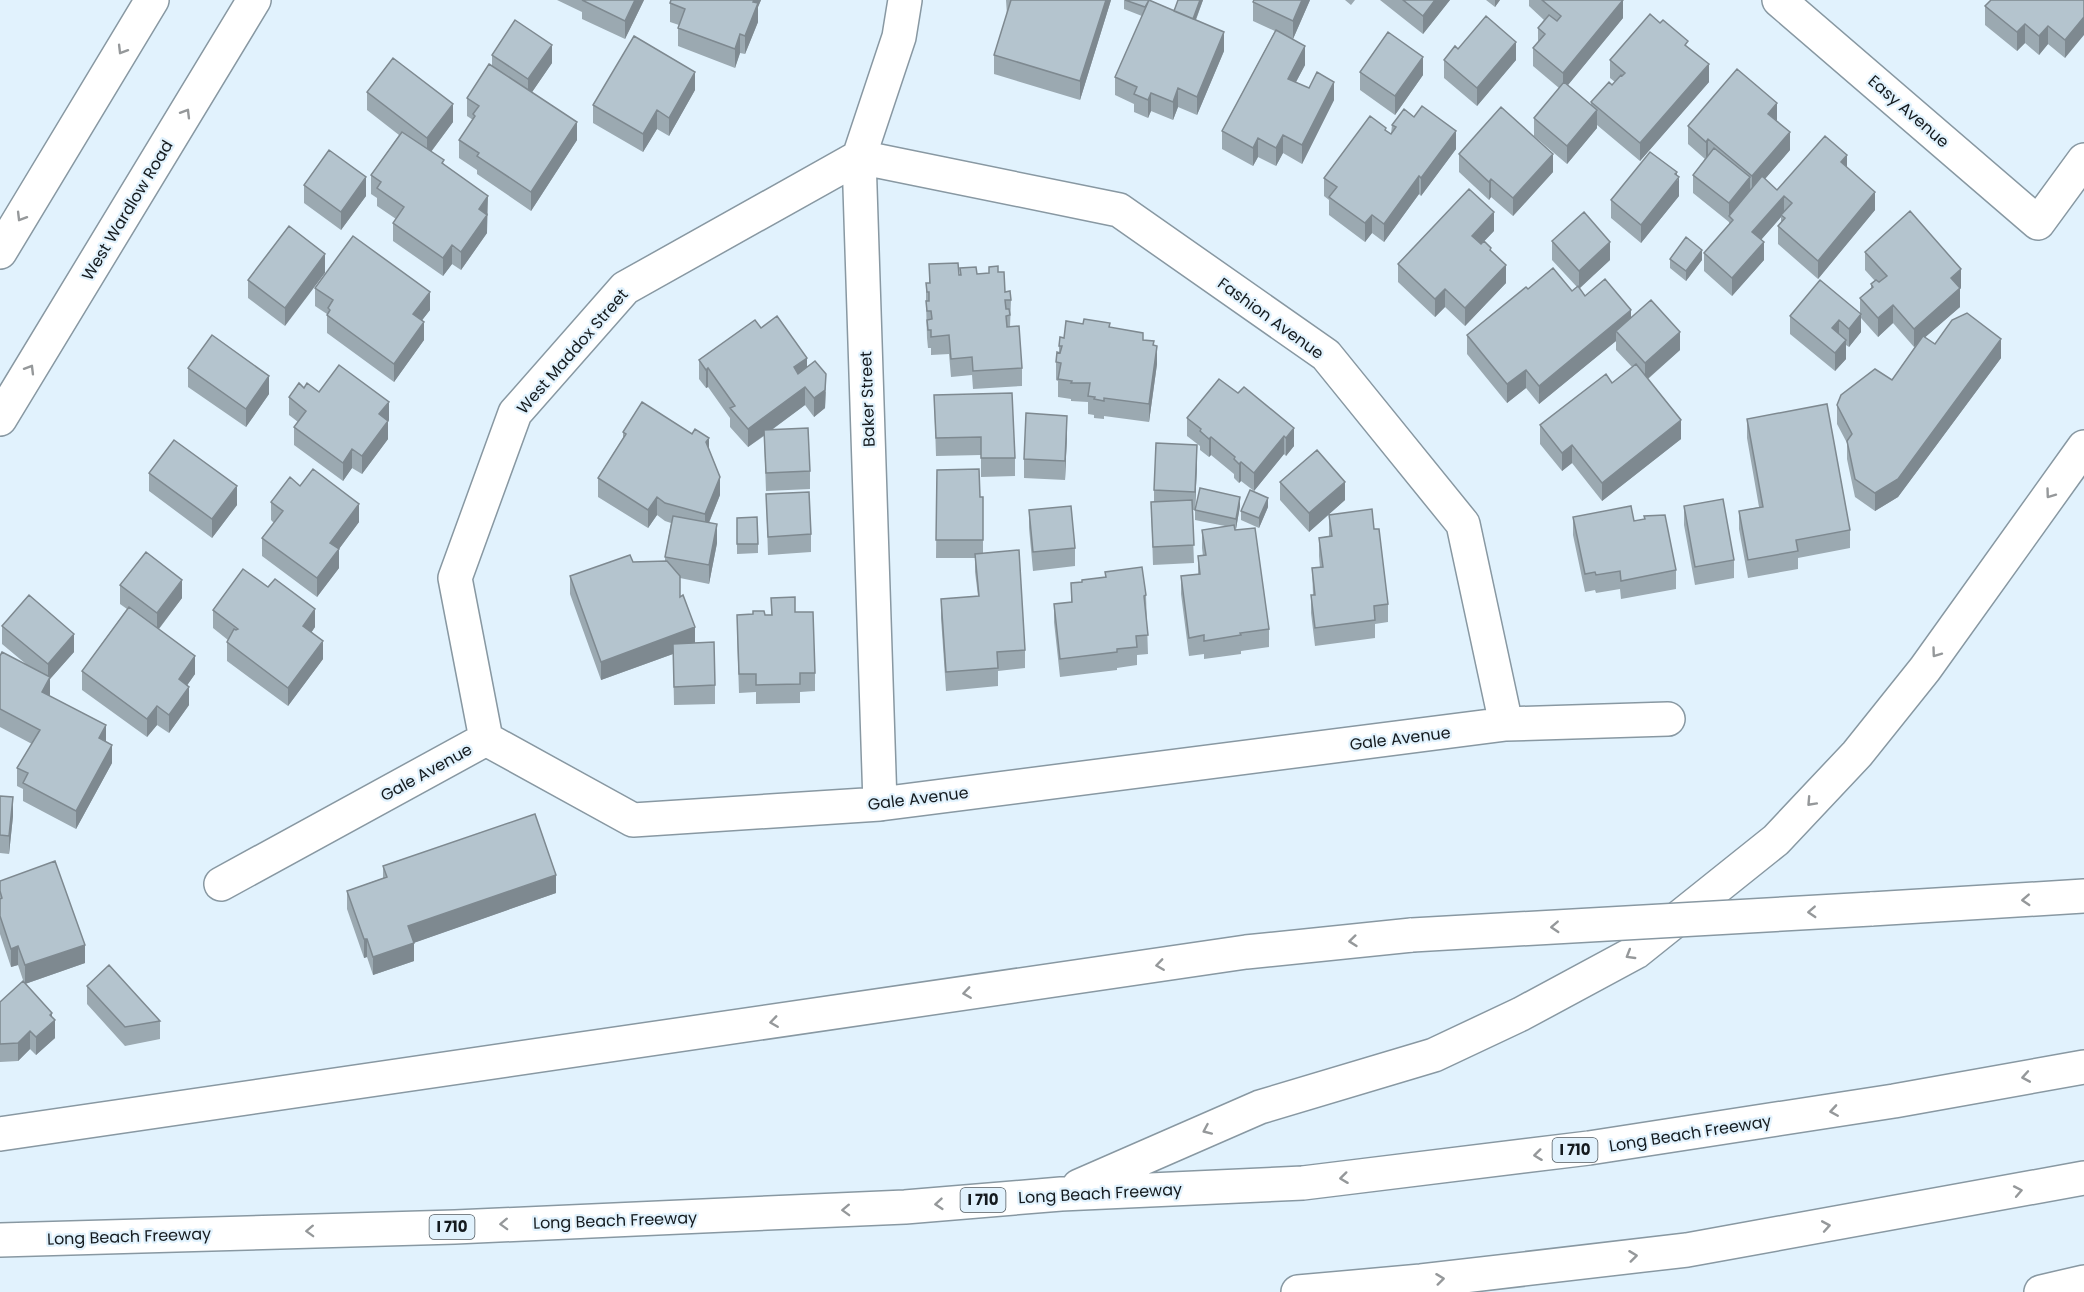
<svg xmlns="http://www.w3.org/2000/svg" width="2084" height="1292" viewBox="0 0 2084 1292" font-family="Poppins,sans-serif">
<style>
.lines{fill:none;stroke-linecap:round;stroke-linejoin:round}
.street-casing{stroke:#8898a2;stroke-width:36}
.secondary-casing{stroke:#8898a2;stroke-width:36}
.highway-casing{stroke:#8898a2;stroke-width:36}
.street{stroke:#fff;stroke-width:33}
.secondary{stroke:#fff;stroke-width:33}
.highway{stroke:#fff;stroke-width:33}
.highway-bridge-casing{stroke:#8898a2;stroke-width:36;stroke-linecap:butt}
.highway-bridge{stroke:#fff;stroke-width:33}
.wall{fill:#9ba9b1}
.shaded-wall{fill:#7e8990}
.building{fill:#b4c4ce;stroke:#7e8990;stroke-width:1.5}
.oneway{stroke:#95989a}
.labels{text-anchor:middle;stroke-width:4.5;stroke-linejoin:round;paint-order:stroke}
.shield{fill:#e1f2fd;stroke:#525b61;stroke-width:1.5}
.shield-label{font-size:15px;font-weight:bold;fill:#141a1e}
.street-label{font-size:16px;fill:#141a1e;stroke:#e1f2fd}
</style>
<rect width="100%" height="100%" fill="#e1f2fd"/>
<g class="lines">
<g class="street-casing">
<path id="street" d="M1779,0L2038,223L2084,160
M486,739L455,578L515,413L625,288L859,157L1119,210L1326,355L1463,524L1506,724
M486,739L633,820L880,804L1506,724L1668,719
M880,804L859,157L899,37L905,0
M221,884L486,739"/>
</g>
<g class="secondary-casing">
<path id="secondary" d="M0,252L152,0
M0,419L254,0"/>
</g>
<g class="highway-casing">
<path id="highway" d="M1871,909L2084,896
M0,1134L1246,952L1412,935
M1079,1186L1260,1107L1434,1055L1521,1014L1636,952L1776,840L1857,754L1925,669L2084,447
M0,1240L455,1227L905,1207L1061,1194L1303,1183L1589,1148L1894,1101L2084,1067
M1298,1292L1421,1281L1687,1250L2084,1178
M2041,1292L2084,1282"/>
</g>
<use href="#street" class="street"/>
<use href="#secondary" class="secondary"/>
<use href="#highway" class="highway"/>
<g class="highway-bridge-casing">
<path id="highway-bridge" d="M1412,935L1871,909"/>
</g>
<use href="#highway-bridge" class="highway-bridge"/>
</g>
<path class="wall" d="M557,0H644L625,39L582,19V12Z
M670,0H761L758,7V22L745,54L740,53L735,68L678,46V28L679,25L670,22Z
M1006,0H1111L1080,100L994,74V55L1007,15Z
M1124,0L1152,1L1174,11L1178,0H1203L1196,20L1224,51L1197,115L1178,107L1173,120L1151,111L1148,118L1134,112V104L1115,95V77L1142,16L1124,9Z
M1254,0H1310L1293,39L1305,65L1296,82L1334,100L1302,164L1283,153L1276,166L1258,157L1253,166L1222,149V131L1275,31L1253,21V2Z
M1345,0H1355L1351,5Z
M1380,0H1450L1423,34Z
M1486,0H1500L1495,7Z
M1529,0H1623V18L1568,85L1591,105V102L1615,82L1610,78V60L1688,47L1709,82L1640,161L1597,125V128L1567,164L1534,136V118L1559,88L1533,66V48L1538,43V28L1544,20L1529,6Z
M2084,0L2065,58L2048,44L2039,55L2025,43L2017,51L1985,25V6Z
M1458,49L1516,60L1477,106L1444,78V60Z
M492,55L552,63L532,92L577,140L531,211L477,174V170L459,158V140L473,120L467,116V98L492,66Z
M1360,72L1423,75L1395,115L1360,90Z
M695,90L669,136L657,129L643,152L593,123V105Z
M367,92L453,122L431,152L444,164L488,214L487,215V233L461,270L452,264L443,276L393,241V223L396,219L377,206V198L371,194V175L399,135L367,110Z
M1777,121L1790,150L1765,179L1777,190L1847,167L1875,210L1818,279L1778,244V226L1781,222V217L1761,240L1764,260L1732,296L1704,271V253L1729,224V222L1693,193V175L1705,159L1688,144V126Z
M1392,125L1456,149L1421,196L1419,194L1384,242L1372,233L1365,242L1329,215V200L1324,196V178L1386,131L1391,134Z
M1459,154L1553,172L1513,216L1491,197L1489,200L1459,172Z
M1677,175L1679,196L1641,243L1611,218V200Z
M304,185L366,196L341,230L304,203Z
M289,226L285,326L248,298V280Z
M1494,231L1484,241L1491,251L1506,283L1465,326L1445,307L1435,317L1398,282V264Z
M1552,241L1610,260L1579,288L1585,296L1631,318L1680,350L1648,379L1681,439L1602,501L1572,463L1562,471L1540,444V425L1612,383L1632,367L1616,350V341L1539,404L1526,388L1507,403L1467,354V335L1528,289L1572,291L1577,287L1552,260Z
M1865,252L1961,287L1960,289V307L1925,337L1935,344L2001,358L1898,497L1875,511L1855,497L1847,459V443L1837,424V405L1892,380L1917,344L1914,347L1893,323L1878,337L1861,318V332L1849,347L1846,345V359L1835,371L1790,334V316L1860,313V298L1871,288V284L1875,281L1865,270Z
M1670,259L1702,260L1686,281L1670,268Z
M929,264L959,275H960V268L977,274L998,272L1005,292L1011,300L1010,327L1022,368V386L973,389L972,375L951,377L949,354L931,355V348H928L927,338L926,302V283H929Z
M315,288L430,310L422,320L424,340L394,382L327,333V314L315,306Z
M1110,327L1143,340L1154,345L1157,364L1149,422L1104,416V419L1094,418V415L1088,414V402L1071,401V399L1058,397V381L1056,380V362L1059,353V346L1064,338Z
M761,328L807,367L826,392L825,408L814,417L805,405L773,429L810,471V489L766,491L764,436L748,447L730,427V418L708,387L706,388L699,379V360Z
M188,368L269,394L246,427L188,387Z
M1244,387L1294,446L1286,456L1284,454L1254,491L1241,481L1239,483L1234,478V474L1211,455L1209,457L1200,450V446L1187,436V418L1238,393Z
M304,388L319,392L389,420L388,421V439L362,474L352,468L343,481L294,445V427L298,422L289,415V397Z
M934,395L1015,458V476L981,477V455L936,456Z
M1747,419L1850,530V548L1798,558V569L1748,578L1739,529V511L1759,507L1747,438Z
M623,432L709,449L720,495L709,523L717,543L709,584L680,578V597L695,643L715,685V704L674,705L673,654L601,680L570,594V576L633,562L665,561V557L671,523L665,521L657,515L648,528L598,497V478L623,438Z
M1067,434L1065,480L1024,478V459Z
M1197,463L1195,510H1192L1194,563L1153,565L1151,502H1154V490Z
M937,470L980,497H983V553L1025,650V668L998,671V686L946,691L941,618V599L978,596L975,572V558H936Z
M149,473L237,505L212,538L149,491Z
M1280,482L1345,500L1309,532L1280,500Z
M300,486L359,522L339,549V568L317,597L262,556V538L274,523L271,520V502Z
M766,494L811,534V552L768,555Z
M1240,506L1236,529L1234,528L1269,629V647L1241,651V654L1204,659V654L1189,656L1181,594V576L1198,574V556H1203L1202,548V530L1225,526L1195,520V510Z
M1684,506L1734,560V578L1695,585L1684,525Z
M1268,507L1259,528L1241,520V511Z
M1029,510L1075,548V566L1033,571L1029,528Z
M1329,515L1374,529L1388,604V622L1375,624V638L1315,646L1311,613V595H1313L1312,568H1320L1319,556V538L1329,536Z
M1644,516L1676,570V589L1621,599L1620,589L1596,593L1595,590L1585,592L1573,535V517L1634,521L1644,519Z
M737,518L758,544V553L737,554Z
M1105,572L1146,595L1148,654L1137,655V665L1117,668V670L1060,677L1054,622V604L1071,602V583L1082,582L1105,578Z
M120,585L182,598L159,629L195,674L187,685L189,705L169,733L157,725L147,737L82,690V671L127,609L120,604Z
M771,598L795,612L815,673V691L800,692V703L756,704V692L739,693L737,633L765,615H771Z
M213,610L315,627L311,633L323,659L288,706L227,661V642L228,640L213,628Z
M2,626L74,652L50,679V696L106,741L112,763L76,829L23,801V789L17,786V768L32,744L0,727V656L26,664L2,644Z
M0,796L13,816L9,854L0,853Z
M383,866L556,893L413,943L414,961L373,975L367,957L364,958L347,909V891L383,878Z
M0,881L85,963L25,984L52,1017L55,1038L36,1055L30,1049L18,1061L0,1062V1002L24,983L18,965L11,967L0,934Z
M87,986L160,1021V1039L125,1046L87,1004Z"/>
<path class="shaded-wall" d="M635,0H644L625,39V21Z
M754,0H761L758,7V22L745,54V36Z
M1106,0H1111L1080,100V81Z
M1200,0H1203L1191,32V23Z
M1302,0H1310L1293,39V21Z
M1435,0H1450L1423,34V16Z
M1495,0H1500L1495,7Z
M1623,0V18L1563,91V73Z
M2084,17V35L2065,58V40Z
M2025,24V43L2017,51V32Z
M2048,26V44L2039,55V36Z
M1224,32V51L1197,115V97Z
M740,34V53L735,68V49Z
M1516,42V60L1477,106V88Z
M552,45V63L528,98V79Z
M1305,46V65L1288,97V79Z
M1423,57V75L1395,115V96Z
M1709,64V82L1640,161V143Z
M695,72V90L669,136V118Z
M1334,82V100L1302,164V145Z
M1178,88V107L1173,120V102Z
M1151,93V111L1148,118V100Z
M1777,103V121L1768,114Z
M453,104V122L427,157V138Z
M657,110V129L643,152V134Z
M1597,110V128L1567,164V146Z
M577,122V140L531,211V192Z
M1456,131V149L1421,196V178Z
M1790,132V150L1752,194V176Z
M1283,135V153L1276,166V148Z
M1258,138V157L1253,166V148Z
M1708,139V157L1706,160V142Z
M1553,154V172L1513,216V198Z
M1847,155V174L1841,162Z
M1677,172V181L1679,177V196L1641,243V225Z
M1419,176V194L1384,242V224Z
M366,177V196L341,230V212Z
M1750,177V195L1729,216V203Z
M1491,179V197L1489,200V182Z
M1875,192V210L1818,279V261Z
M488,196L487,233L461,270V252L479,209Z
M1784,196V214L1781,215V217L1752,250V232Z
M1494,212V231L1472,254V236Z
M1372,215V233L1365,242V223Z
M1610,242V260L1579,289V271Z
M1764,242V260L1732,296V278Z
M452,245V264L443,276V258Z
M1702,250V260L1686,281V271Z
M325,254V273L285,326V308Z
M1506,265V283L1465,326V308Z
M1961,269V287L1960,289V307L1914,347V329L1951,278Z
M1445,289V307L1435,317V299Z
M430,292V310L413,332V314Z
M1893,305V323L1878,337V318Z
M1631,310V329L1616,331V341L1539,404V386Z
M1861,314V332L1849,347V329Z
M1839,320V339L1832,328Z
M424,322V340L394,382V364Z
M1680,332V350L1645,381V363Z
M2001,339V358L1898,497L1875,511V493Z
M1846,340V359L1835,371V353Z
M1157,346V364L1149,422V404Z
M807,358V376L794,386V367Z
M708,368V387L706,388V370Z
M1526,370V388L1507,403V384Z
M826,374L825,408L814,417V398Z
M269,376V394L246,427V409Z
M805,387V405L748,447V429Z
M389,402V420L379,432V414Z
M1067,416V434L1065,480V461Z
M1681,420V439L1602,501V483Z
M388,421V439L362,474V456Z
M1294,428V446L1286,456V438Z
M1284,436V454L1254,491V473Z
M1211,437V455L1209,457V439Z
M709,438V456L706,442Z
M1197,445V463L1195,510V492Z
M1572,445V463L1562,471V453Z
M352,449V468L343,481V463Z
M1241,462V481L1239,483V464Z
M720,477V495L705,532V514Z
M1345,482V500L1309,532V513Z
M237,486V505L212,538V519Z
M657,497V515L648,528V510Z
M1240,497V506L1236,529V519Z
M1268,498V507L1259,528V518Z
M359,504V522L330,561V543Z
M717,524V543L709,584V565Z
M339,549V568L317,597V578Z
M182,580V598L157,631V613Z
M315,609V627L303,644V626Z
M695,627V646L601,680V662Z
M74,634V652L50,679V695L42,710V692L48,682V664Z
M323,641V659L288,706V688Z
M195,656V674L179,697V679Z
M189,687V705L169,733V715Z
M157,706V725L147,737V719Z
M106,725V744L99,738Z
M112,745V763L76,829V811Z
M13,797V816L9,854V836Z
M556,875V893L408,945V926Z
M364,939H367V957L364,958Z
M414,943V961L373,975V957Z
M85,945V963L25,984V965Z
M18,946V965L11,967V949Z
M52,1013V1022L55,1020V1038L36,1055V1037Z
M30,1031V1049L18,1061V1043Z"/>
<path class="building" d="M582,0H635L625,21Z
M671,0H754L753,2L758,3L745,36L740,34L735,49L678,28L685,9L670,3Z
M1011,0H1106L1080,81L994,55Z
M1125,0H1149L1145,7Z
M1149,0L1224,32L1197,97L1178,88L1173,102L1151,93L1148,100L1134,94L1137,87L1115,77Z
M1178,0H1200L1193,19L1174,11Z
M1254,0H1302L1293,21L1253,2Z
M1403,0H1435L1423,16Z
M1542,0H1623L1563,73L1533,48L1545,34L1538,28L1549,15L1557,21L1561,16Z
M1991,0H2084V17L2065,40L2048,26L2039,36L2025,24L2017,32L1985,6Z
M1650,14L1660,23L1663,20L1688,41L1685,45L1709,64L1640,143L1591,102L1609,82L1612,85L1621,75L1622,76L1625,73L1610,60Z
M1486,16L1516,42L1477,88L1444,60L1455,46L1458,49Z
M515,20L552,45L528,79L492,55Z
M1276,30L1305,46L1288,79L1309,88L1317,72L1334,82L1302,145L1283,135L1276,148L1258,138L1253,148L1222,131Z
M1388,32L1423,57L1395,96L1360,72Z
M634,36L695,72L669,118L657,110L643,134L593,105Z
M393,58L453,104L427,138L367,92Z
M489,64L577,122L531,192L477,156L479,153L459,140L475,116L473,114L479,106L467,98Z
M1737,69L1777,103L1768,114L1790,132L1752,176L1708,139L1706,142L1688,126Z
M1564,82L1597,110L1567,146L1534,118Z
M1422,106L1456,131L1421,178L1419,176L1384,224L1372,215L1365,223L1329,197L1337,187L1324,178L1370,116L1386,128L1385,130L1391,134L1396,127L1392,125L1404,109L1414,117Z
M1501,107L1553,154L1513,198L1491,179L1489,182L1459,154Z
M402,132L444,160L442,163L488,196L479,209L487,215L461,252L452,245L443,258L393,223L404,207L377,188L381,182L371,175Z
M1825,136L1847,155L1841,162L1875,192L1818,261L1778,226L1785,218L1781,215L1792,203L1784,196L1752,232L1764,242L1732,278L1704,253L1733,220L1729,216L1762,176L1777,190Z
M1714,148L1750,177L1729,203L1693,175Z
M329,150L366,177L341,212L304,185Z
M1650,152L1677,172L1675,174L1679,177L1641,225L1611,200Z
M1469,189L1494,212L1472,236L1481,244L1484,241L1491,248L1490,250L1506,265L1465,308L1445,289L1435,299L1398,264Z
M1910,211L1961,269L1951,278L1960,288L1914,329L1893,305L1878,318L1860,298L1873,287L1871,284L1876,280L1879,282L1887,276L1865,252Z
M1584,212L1610,242L1579,271L1552,241Z
M289,226L325,254L285,308L248,280Z
M353,236L430,292L413,314L424,322L394,364L327,315L330,310L328,308L333,300L315,288Z
M1686,237L1702,250L1686,271L1670,259Z
M958,263L959,275H961L960,268L976,267L977,274L989,273V267L998,266V272H1004L1005,292L1010,291L1011,300H1005L1006,309H1009L1010,315L1006,316L1007,327L1019,326L1022,368L973,371L972,357L951,359L949,335L931,337V330H928L927,320L932,319L931,311H927L926,301H929V292H927L926,283H930L929,264Z
M1553,268L1572,291L1578,286L1585,296L1605,279L1631,310L1539,386L1526,370L1507,384L1467,335L1526,287L1528,289Z
M1820,280L1861,314L1849,329L1839,320L1832,328L1846,340L1835,353L1790,316Z
M1651,300L1680,332L1645,363L1616,331Z
M1967,313L2001,339L1898,479L1875,493L1855,479L1847,441L1852,434L1837,405L1841,395L1875,369L1892,380L1923,336L1935,344L1952,320Z
M777,316L807,358L794,367L798,374L815,361L826,374L825,390L814,398L805,387L748,429L730,408L735,406L708,368L706,370L699,360L755,320L761,328Z
M1084,319L1110,323L1109,327L1143,333V340L1154,341L1153,345L1157,346L1149,404L1104,398V401L1094,399L1095,397L1088,396L1090,383H1071L1072,381L1058,379L1061,363L1056,362L1057,352L1060,353L1062,346H1059L1060,337L1064,338L1066,321L1083,324Z
M212,335L269,376L246,409L188,368Z
M1636,364L1681,420L1602,483L1572,445L1562,453L1540,425L1606,374L1612,383Z
M339,365L389,402L379,414L388,421L362,456L352,449L343,463L294,427L306,411L289,397L299,383L304,388L307,383L319,392Z
M1219,379L1238,393L1244,387L1294,428L1286,438L1284,436L1254,473L1241,462L1239,464L1234,459L1235,457L1211,437L1209,439L1200,431L1201,429L1187,418Z
M1012,393L1015,458H981V437L936,438L934,395Z
M642,402L692,434L695,429L709,438L706,442L720,477L705,514L665,503L657,497L648,510L598,478L626,434L623,432Z
M1827,404L1850,530L1796,540L1798,551L1748,560L1739,511L1763,507L1747,419Z
M1026,413L1067,416L1065,461L1024,459Z
M808,428L810,471L766,473L764,430Z
M174,440L237,486L212,519L149,473Z
M1156,443L1197,445L1195,492L1154,490Z
M1317,450L1345,482L1309,513L1280,482Z
M313,469L359,504L330,543L339,549L317,578L262,538L283,511L271,502L290,477L300,486Z
M979,469L980,497H983V540H936L937,470Z
M1200,488L1240,497L1236,519L1195,510Z
M1250,490L1268,498L1259,518L1241,511Z
M809,492L811,534L768,537L766,494Z
M1723,499L1734,560L1695,567L1684,506Z
M1192,500L1194,545L1153,547L1151,502Z
M1071,506L1075,548L1033,552L1029,510Z
M1631,506L1634,521L1645,519L1644,516L1665,515L1676,570L1621,581L1620,571L1596,575L1595,572L1585,574L1573,517Z
M1372,509L1374,529H1379L1388,604L1374,606L1375,620L1315,628L1311,595H1315L1312,568L1323,567L1319,538L1332,536L1329,515Z
M673,516L717,524L709,565L665,557Z
M757,517L758,544H737V518Z
M1234,525L1235,530L1255,528L1269,629L1240,633L1241,635L1204,641V635L1189,638L1181,576L1200,574L1198,556L1206,555L1202,530Z
M1019,550L1025,650L997,652L998,668L946,672L941,599L979,596L975,554Z
M146,552L182,580L157,613L120,585Z
M630,555L633,562L667,561L680,576V597L683,595L695,627L601,662L570,576Z
M1142,567L1146,595L1144,596L1148,635L1136,636L1137,647L1117,649V652L1060,659L1054,604L1072,602L1071,583L1082,582V580L1106,577L1105,572Z
M243,569L268,587L275,579L315,609L303,626L323,641L288,688L227,642L234,629L236,630L238,629L213,610Z
M29,595L74,634L48,664L2,626Z
M795,597V612H813L815,673H800V684L756,685V674H739L737,615L753,614V611H764L765,615H772L771,598Z
M129,607L195,656L179,679L189,687L169,715L157,706L147,719L82,671Z
M714,642L715,685L674,687L673,644Z
M2,652L50,677L42,692L106,725L99,738L112,745L76,811L23,783L28,773L17,768L40,730L0,709V656Z
M0,796L13,797L9,836L0,835Z
M535,814L556,875L408,926L414,943L373,957L367,939H364L347,891L387,877L383,866Z
M55,861L85,945L25,965L18,946L11,949L0,916V899L2,898L0,891V881Z
M109,965L160,1021L125,1027L87,986Z
M23,981L52,1013L50,1015L55,1020L36,1037L30,1031L18,1043L0,1044V1002Z"/>
<defs><path id="oneway-chevron" d="M-2-3.5L2.5 0L-2 3.5" fill="none" stroke-width="1.6" stroke-linecap="round" stroke-linejoin="round" transform="scale(1.5)"/></defs>
<g class="oneway">
<use href="#oneway-chevron" transform="translate(122 50) rotate(121)"/>
<use href="#oneway-chevron" transform="translate(186 113) rotate(-59)"/>
<use href="#oneway-chevron" transform="translate(21 217) rotate(121)"/>
<use href="#oneway-chevron" transform="translate(30 369) rotate(-59)"/>
<use href="#oneway-chevron" transform="translate(2050 494) rotate(126)"/>
<use href="#oneway-chevron" transform="translate(1936 653) rotate(126)"/>
<use href="#oneway-chevron" transform="translate(1811 802) rotate(133)"/>
<use href="#oneway-chevron" transform="translate(2026 900) rotate(177)"/>
<use href="#oneway-chevron" transform="translate(1812 912) rotate(177)"/>
<use href="#oneway-chevron" transform="translate(1555 927) rotate(177)"/>
<use href="#oneway-chevron" transform="translate(1353 941) rotate(174)"/>
<use href="#oneway-chevron" transform="translate(1630 955) rotate(149)"/>
<use href="#oneway-chevron" transform="translate(1160 965) rotate(172)"/>
<use href="#oneway-chevron" transform="translate(967 993) rotate(172)"/>
<use href="#oneway-chevron" transform="translate(774 1022) rotate(172)"/>
<use href="#oneway-chevron" transform="translate(2026 1077) rotate(170)"/>
<use href="#oneway-chevron" transform="translate(1834 1111) rotate(171)"/>
<use href="#oneway-chevron" transform="translate(1207 1130) rotate(156)"/>
<use href="#oneway-chevron" transform="translate(1538 1155) rotate(173)"/>
<use href="#oneway-chevron" transform="translate(1344 1178) rotate(173)"/>
<use href="#oneway-chevron" transform="translate(2018 1191) rotate(-11)"/>
<use href="#oneway-chevron" transform="translate(939 1204) rotate(175)"/>
<use href="#oneway-chevron" transform="translate(846 1210) rotate(178)"/>
<use href="#oneway-chevron" transform="translate(504 1224) rotate(178)"/>
<use href="#oneway-chevron" transform="translate(1826 1226) rotate(-10)"/>
<use href="#oneway-chevron" transform="translate(310 1231) rotate(178)"/>
<use href="#oneway-chevron" transform="translate(1633 1256) rotate(-7)"/>
<use href="#oneway-chevron" transform="translate(1440 1279) rotate(-7)"/>
</g>
<g class="labels">
<g class="shield">
<rect x="1552.5" y="1138" width="45" height="24" rx="4.5"/>
<rect x="960.5" y="1188" width="45" height="24" rx="4.5"/>
<rect x="429.5" y="1215" width="45" height="24" rx="4.5"/>
</g>
<g class="shield-label">
<text x="1575" y="1155">I 710</text>
<text x="983" y="1205">I 710</text>
<text x="452" y="1232">I 710</text>
</g>
<g class="street-label">
<text transform="translate(1909 111) rotate(41)" y="6">Easy Avenue</text>
<text transform="translate(127 210) rotate(-59)" y="6">West Wardlow Road</text>
<text transform="translate(1271 318) rotate(36)" y="6">Fashion Avenue</text>
<text transform="translate(572 351) rotate(-49)" y="6">West Maddox Street</text>
<text transform="translate(867 399) rotate(-92)" y="6">Baker Street</text>
<text transform="translate(1400 738) rotate(-7)" y="6">Gale Avenue</text>
<text transform="translate(426 772) rotate(-29)" y="6">Gale Avenue</text>
<text transform="translate(918 798) rotate(-7)" y="6">Gale Avenue</text>
<text transform="translate(1690 1133) rotate(-9)" y="6">Long Beach Freeway</text>
<text transform="translate(1100 1193) rotate(-3)" y="6">Long Beach Freeway</text>
<text transform="translate(615 1220) rotate(-2)" y="6">Long Beach Freeway</text>
<text transform="translate(129 1236) rotate(-2)" y="6">Long Beach Freeway</text>
</g>
</g>
</svg>
